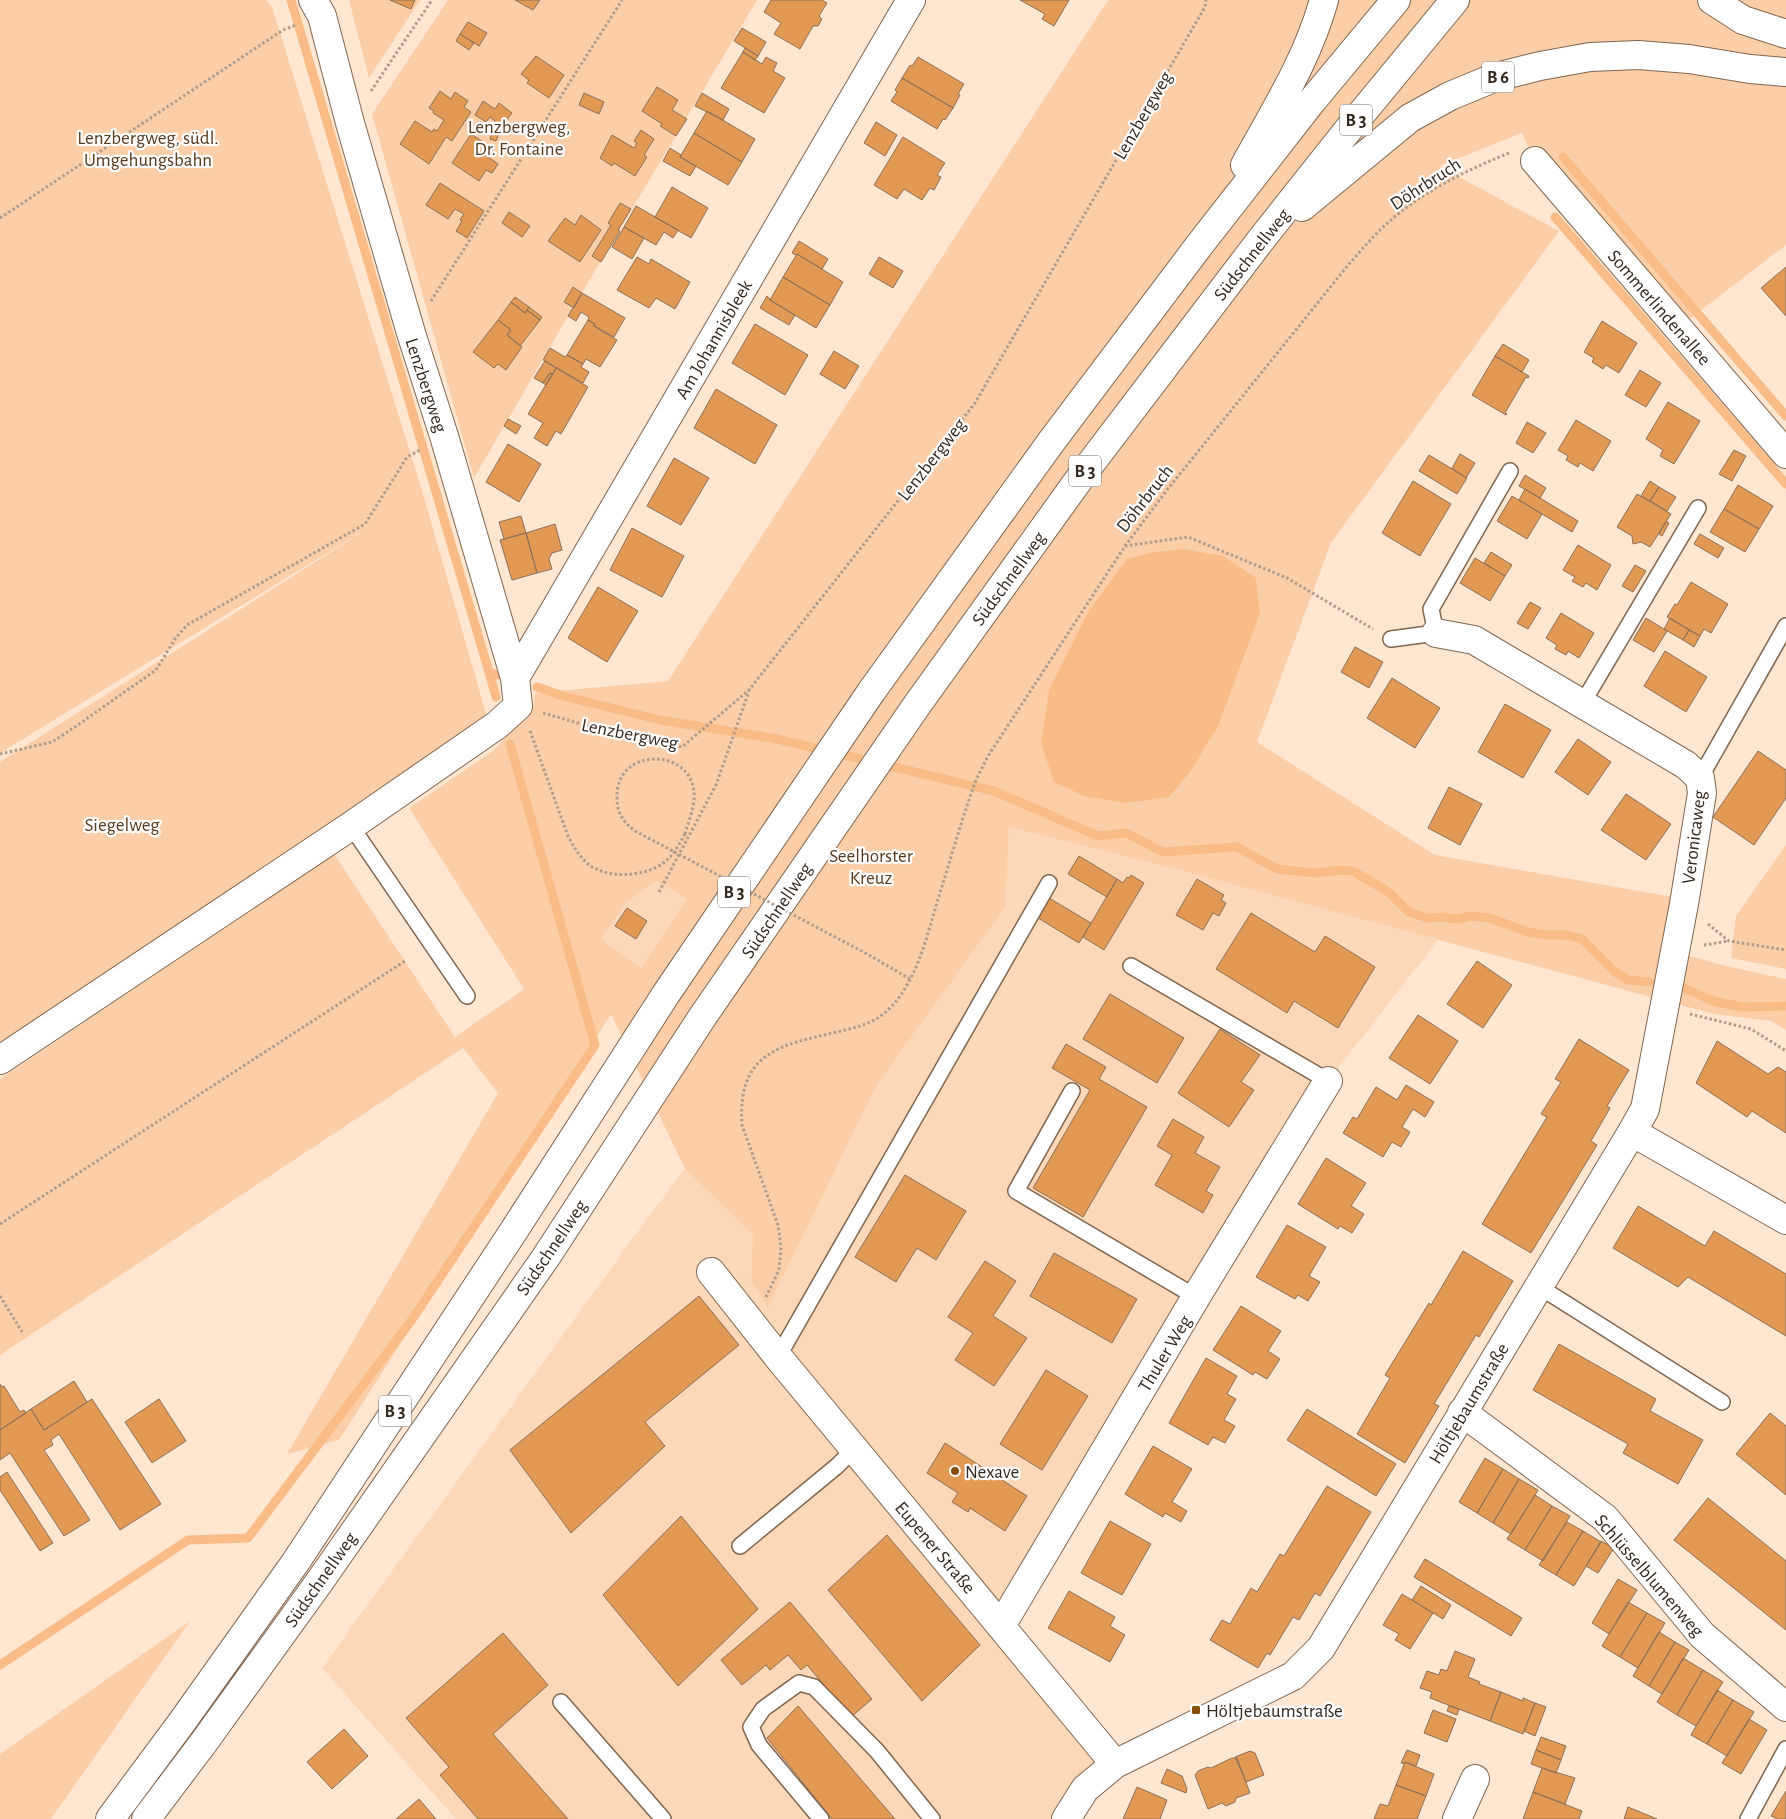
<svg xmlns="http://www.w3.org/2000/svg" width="1786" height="1819" viewBox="0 0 1786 1819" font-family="'Alegreya Sans',sans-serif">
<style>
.built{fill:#fcd7b8}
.green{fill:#fbcea8;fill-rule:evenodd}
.water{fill:#f9bc87}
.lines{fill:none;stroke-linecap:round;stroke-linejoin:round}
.stream{stroke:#f9bc87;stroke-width:9}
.building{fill:#e29954;stroke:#8b7059}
.service-casing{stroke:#80654f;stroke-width:18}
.minor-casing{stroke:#80654f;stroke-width:30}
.trunk-casing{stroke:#80654f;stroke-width:30}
.path{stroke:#ae9b8a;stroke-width:3;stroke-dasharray:2.5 2.5;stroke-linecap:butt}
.service{stroke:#fff;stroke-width:15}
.minor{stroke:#fff;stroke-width:28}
.trunk{stroke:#fff;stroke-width:28}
.path-bridge{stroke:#ae9b8a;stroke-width:3;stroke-dasharray:2.5 2.5;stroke-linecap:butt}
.poi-dot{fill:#874d05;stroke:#fff;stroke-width:2}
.labels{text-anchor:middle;stroke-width:4.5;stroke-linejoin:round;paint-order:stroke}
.shield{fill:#fff;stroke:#716962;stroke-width:1}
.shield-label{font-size:18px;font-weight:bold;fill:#34291f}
.street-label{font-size:19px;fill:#34291f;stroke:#fff}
.park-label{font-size:19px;fill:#593a1d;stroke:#fff}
.poi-label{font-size:19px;fill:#34291f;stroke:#fff;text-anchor:start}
</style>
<rect width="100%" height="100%" fill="#fee6d1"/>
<path class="built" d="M1009,827L1168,867L1438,940L1328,1081L1002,1626L1115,1764L1066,1819H456L322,1668L628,1245L685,1169L753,1235L751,1282L768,1307L878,1083L1004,907Z
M655,881L687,899L641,968L601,939L625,904Z"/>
<path class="green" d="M0,0H266L272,7L423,494L487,717L0,1050V762L378,522L0,753Z
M349,0H420L369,78Z
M448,0H757L568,316L474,478L372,114Z
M1108,0H1786V245L1678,328L1535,161L1522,133L1439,166L1559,231L1331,543L1257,742L1435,855L1673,897L1664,949L1726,966L1786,979V1030L1771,1021L1714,1014L1168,867L1009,827L1005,907L878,1083L768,1307L751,1282L753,1235L685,1169L611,1014L339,1440L287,1454L498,1093L463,1048L0,1355V1079L334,854L455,1037L524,989L409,808L493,751L533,708L535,693L668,681ZM655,881L687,899L641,968L601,939L625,904Z
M1786,845V969L1731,958L1736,916Z
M190,1621L51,1819H0V1754Z"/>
<path class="water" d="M1183,549L1223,556L1256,578L1260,613L1218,726L1190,772L1169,797L1125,803L1084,796L1054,782L1041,743L1049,690L1088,612L1127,559L1149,553Z"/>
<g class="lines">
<path class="stream" d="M291,0L489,672L498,675
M1563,157L1786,416
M1555,217L1786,484
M489,672L496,697
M537,687L563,696L660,720L777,739L994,791L1098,836L1126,833L1163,852L1237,847L1277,869L1315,873L1341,870L1353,871L1387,891L1409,912L1428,918L1443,917L1457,919L1472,916L1490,918L1527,932L1548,935H1566L1582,939L1615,972L1629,980L1650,982
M1682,987L1713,1001L1742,1007L1786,1006
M0,1665L188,1540L248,1538L411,1321L595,1045L510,744"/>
</g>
<path class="building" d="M390,0H415L411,9Z
M515,0H540L533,10Z
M771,0H822L827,3L819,16L822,19L818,26H813L800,49L774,34L781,23L764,12Z
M1020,0H1069L1054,26L1042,19L1045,14Z
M468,22L487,33L479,46L460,34Z
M742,28L766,42L758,56L734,41Z
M460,34L474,43L469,50L456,41Z
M745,48L758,56L755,60L743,52Z
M743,52L762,64L766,57L777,63L773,71L785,78L764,113L721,88Z
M536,56L564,75L549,98L527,83L529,80L521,74Z
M918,57L964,84L958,94L960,95L953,108L902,78L910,65L912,66Z
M902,78L953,108L945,120L943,119L937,129L891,101L897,92L895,90Z
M657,87L678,100L672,110L687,119L676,136L660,126L662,124L642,111Z
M440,91L451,99L455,92L468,101L464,107L471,112L452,141L446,137L429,164L400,144L415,121L432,132L434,129L437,131L444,120L433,113L434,111L429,108Z
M584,93L604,102L599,114L579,105Z
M702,93L729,109L723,120L695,106Z
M483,101L495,109L499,103L512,113L502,126L496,141L490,139L495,121L490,117L486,122L475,115Z
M707,111L755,139L742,162L694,133Z
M876,122L897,135L885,156L864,143Z
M641,130L654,139L644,155L647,157L635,176L614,163L612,166L600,158L612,135L634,148L637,143L634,141Z
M694,133L742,162L728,185L680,157Z
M471,134L482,141L477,149L498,164L492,173L486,170L479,181L452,163Z
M903,137L945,163L937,175L941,177L934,190L930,188L922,200L904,189L897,199L874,185Z
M670,148L681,155L680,157L696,166L690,176L663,161Z
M440,183L484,211L467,238L456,231L462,221L460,220L464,214L455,209L448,219L426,205Z
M672,187L708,208L691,238L655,217Z
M620,203L631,209L618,230L620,231L601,262L592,256L611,225L608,223Z
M636,206L678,230L673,238L664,232L656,245L624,227Z
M509,212L530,226L522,237L502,223Z
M581,215L601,230L580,262L548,241L565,218L575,225Z
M624,227L644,238L632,259L612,247Z
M799,241L828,259L822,269L797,254L796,255L792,253Z
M797,254L843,282L830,305L783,277Z
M637,257L649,264L651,259L690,282L675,309L656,298L649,308L617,290Z
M879,257L903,271L893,288L869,274Z
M1786,267V316L1761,288Z
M783,277L830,305L816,328L770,300Z
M573,287L582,293L574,308L564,302Z
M582,293L625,318L614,337L594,326L595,324L588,320L589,317L581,312L576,321L568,316Z
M767,296L770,299V300L795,315L789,325L760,308Z
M515,297L529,307L525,313L511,302Z
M511,302L525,313L527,310L540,320L520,346L507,335L511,330L498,320Z
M529,307L542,317L540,320L527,310Z
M498,320L511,330L507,335L522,347L506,370L498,364L494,368L473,352Z
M588,320L595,324L594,326L617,340L600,367L586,359L583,364L567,355Z
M1602,321L1637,343L1619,373L1606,365L1603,369L1592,362L1594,358L1584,352Z
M755,324L808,355L785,395L732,363Z
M1503,344L1529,360L1522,372L1495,356Z
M550,348L565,357L567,355L583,364L581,367L589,372L583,383L543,360Z
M834,351L859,366L845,389L820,374Z
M1495,356L1529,376L1528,378L1526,377L1505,413L1507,414L1506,415L1472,395Z
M545,361L556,368L553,374L550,373L543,383L534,378Z
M556,368L588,387L561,434L556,431L547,446L534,438L543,423L528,414Z
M1640,370L1661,383L1646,407L1625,395Z
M550,373L553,374L546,385L543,383Z
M716,389L777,425L755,464L694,428Z
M1668,402L1700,421L1674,464L1660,456L1663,450L1646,439Z
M508,419L521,426L516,434L504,426Z
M1576,420L1611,441L1593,471L1580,463L1578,467L1566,460L1568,456L1558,450Z
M1527,422L1546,433L1533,453L1516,443Z
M508,444L541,464L519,502L486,482Z
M1734,450L1746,456L1732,481L1719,474Z
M1460,454L1475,463L1466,478L1452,468Z
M1429,455L1467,478L1457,494L1419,471Z
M674,458L709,478L681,525L647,506Z
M1525,475L1546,488L1540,498L1519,486Z
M1413,481L1451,504L1420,556L1382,533Z
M1650,481L1659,487L1650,501L1641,496Z
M1738,485L1773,506L1759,529L1724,509Z
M1659,487L1676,497L1667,511L1650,501Z
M1525,489L1578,521L1572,532L1519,500Z
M1637,494L1671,514L1650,547L1641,542L1633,544L1632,536L1617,527Z
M1512,496L1542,514L1527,539L1497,521Z
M1724,509L1759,529L1745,552L1710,532Z
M521,516L526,533L504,539L499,522Z
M1666,521L1669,523L1662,536L1659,534Z
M555,524L562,550L552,553L549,559L552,569L537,573L526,533Z
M632,528L684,556L662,597L610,570Z
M526,533L537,573L512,580L500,540Z
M1700,534L1724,548L1718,558L1694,544Z
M1578,545L1611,565L1597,590L1586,583L1583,587L1572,581L1575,577L1563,570Z
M1491,552L1512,565L1505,576L1484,563Z
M1475,558L1505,576L1490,601L1460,583Z
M1635,565L1646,571L1633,592L1622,586Z
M1691,582L1728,604L1711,633L1704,629L1700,636L1667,617L1675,604L1677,605Z
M598,587L638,611L607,662L568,638Z
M1530,602L1541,608L1528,629L1517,623Z
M1561,613L1594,633L1579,658L1568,651L1566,655L1555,649L1557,645L1546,638Z
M1646,618L1667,631L1654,652L1633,640Z
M1670,618L1689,630L1683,640L1664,629Z
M1689,630L1700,636L1694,647L1683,640Z
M1355,647L1383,662L1369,688L1341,672Z
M1665,651L1707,677L1686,712L1644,686Z
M1392,678L1440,708L1415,748L1367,718Z
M1505,704L1551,730L1523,778L1478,752Z
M1578,739L1611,762L1588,795L1555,772Z
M1758,751L1786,770V798L1754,845L1713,817Z
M1449,787L1482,804L1460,845L1428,828Z
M1626,794L1671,824L1646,860L1601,830Z
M1079,856L1117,879L1107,897L1068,874Z
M1131,875L1144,883L1104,950L1083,937L1117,879L1123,883L1127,877L1129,878Z
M1197,879L1224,895L1221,900L1226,903L1219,916L1213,913L1203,930L1176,915Z
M1049,898L1091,923L1079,943L1038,918Z
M627,908L647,921L636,939L615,926Z
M1251,913L1315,952L1325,936L1375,967L1338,1028L1294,1001L1287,1013L1216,969Z
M1477,961L1512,985L1483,1028L1447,1004Z
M1110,994L1184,1038L1157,1083L1083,1039Z
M1418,1015L1458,1041L1430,1084L1389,1058Z
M1220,1029L1260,1055L1241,1082L1254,1090L1229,1127L1178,1093Z
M1579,1039L1629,1070L1607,1106L1610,1108L1591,1141L1597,1145L1531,1253L1482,1224L1547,1117L1541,1114L1561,1082L1555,1079Z
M1717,1041L1768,1074L1778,1067L1786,1072V1133L1752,1111L1747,1117L1696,1083Z
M1066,1044L1106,1067L1099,1079L1147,1107L1083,1217L1033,1188L1090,1090L1052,1068Z
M1406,1085L1434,1102L1425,1117L1413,1109L1402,1127L1410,1132L1401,1147L1392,1142L1383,1157L1343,1133L1353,1117L1357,1119L1376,1087L1397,1100Z
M1173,1119L1204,1137L1195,1153L1220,1167L1206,1191L1213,1195L1203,1213L1155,1185L1172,1155L1157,1146Z
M1326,1158L1366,1183L1351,1206L1364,1214L1352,1233L1340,1226L1338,1229L1298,1204Z
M905,1175L966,1211L936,1260L917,1248L896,1282L855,1257Z
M1638,1206L1705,1246L1714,1231L1786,1274V1336L1688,1277L1678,1287L1613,1248Z
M1287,1225L1326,1247L1309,1276L1320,1282L1308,1301L1298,1295L1295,1299L1256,1277Z
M1463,1251L1513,1281L1479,1337L1476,1335L1434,1404L1439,1406L1405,1463L1357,1434L1390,1378L1385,1375L1429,1303L1431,1305Z
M1054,1253L1137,1299L1112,1343L1030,1296Z
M985,1261L1016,1281L993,1316L1027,1338L994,1386L955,1360L973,1333L948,1317Z
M699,1296L739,1345L645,1422L665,1446L571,1533L510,1450Z
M1241,1306L1281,1331L1268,1351L1280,1359L1267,1379L1255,1372L1253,1375L1213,1350Z
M1559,1344L1656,1399L1650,1411L1703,1440L1678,1484L1623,1453L1628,1444L1533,1390Z
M1206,1358L1237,1376L1227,1394L1236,1399L1224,1420L1235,1426L1225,1443L1213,1437L1208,1445L1169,1423Z
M1046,1370L1088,1396L1042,1470L1000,1444Z
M74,1381L87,1402L44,1430L31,1409Z
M0,1384L2,1387L4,1386L20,1412L24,1410L26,1413L0,1430Z
M92,1399L161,1504L120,1530L59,1434L51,1440L53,1445L44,1450L90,1520L64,1536L10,1453L0,1460V1430L31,1409L44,1430Z
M159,1399L186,1441L152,1463L125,1422Z
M1307,1409L1396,1464L1376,1496L1287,1440Z
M1770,1413L1786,1426V1495L1736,1454Z
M945,1443L1027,1496L1005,1531L970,1508L968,1512L952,1502L958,1493L927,1473Z
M1153,1446L1192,1469L1172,1502L1187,1511L1181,1522L1165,1513L1163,1517L1125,1494Z
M1485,1458L1503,1469L1477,1513L1459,1502Z
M1503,1469L1519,1479L1493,1523L1477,1513Z
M7,1472L53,1543L40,1551L0,1490V1477Z
M1519,1479L1538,1490L1511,1534L1493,1523Z
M1327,1486L1371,1512L1320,1596L1315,1593L1299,1620L1293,1617L1270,1655L1267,1653L1258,1668L1210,1640L1222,1620L1230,1624L1251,1588L1257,1592L1280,1554L1284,1556Z
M1535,1495L1552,1506L1525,1550L1507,1539Z
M1708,1498L1786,1561V1630L1674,1540Z
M1552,1506L1570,1516L1543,1561L1525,1550Z
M681,1516L758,1609L678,1686L603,1595Z
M1110,1521L1151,1544L1122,1595L1081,1573Z
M1567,1522L1583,1531L1556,1575L1539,1565Z
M1583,1531L1601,1542L1574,1586L1556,1575Z
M887,1535L980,1645L922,1701L828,1590Z
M1601,1541L1614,1548L1598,1573L1586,1566Z
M1425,1559L1522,1618L1511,1636L1414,1577Z
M1618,1579L1637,1590L1609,1634L1592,1623Z
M1421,1586L1451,1605L1443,1619L1412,1600Z
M1069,1591L1115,1617L1110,1626L1125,1635L1110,1662L1048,1628Z
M1402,1594L1433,1613L1410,1649L1395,1640L1399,1634L1383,1625Z
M790,1602L872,1699L851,1717L807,1665L801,1670L788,1655L770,1670L766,1665L742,1685L721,1660Z
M1628,1602L1647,1613L1620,1657L1602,1646Z
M1647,1613L1665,1623L1638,1668L1620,1657Z
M1659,1632L1675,1642L1649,1686L1633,1676Z
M503,1633L548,1685L493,1734L568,1819H478L440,1775L449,1767L406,1718Z
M1675,1642L1689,1650L1662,1694L1649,1686Z
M1455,1651L1475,1659L1468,1677L1480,1682L1479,1684L1501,1692L1490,1721L1430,1698L1432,1692L1420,1688L1427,1671L1439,1675L1441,1669L1447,1671Z
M1683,1658L1703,1670L1677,1715L1657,1702Z
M1703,1670L1723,1682L1696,1726L1677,1715Z
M1717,1690L1733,1700L1707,1744L1691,1735Z
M1501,1692L1523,1701V1698L1535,1703L1523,1734L1490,1721Z
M1733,1700L1754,1712L1727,1756L1707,1744Z
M1535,1703L1546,1707L1535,1736L1524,1731Z
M798,1706L895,1819H832L767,1738Z
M1449,1706L1459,1709L1457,1715L1447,1711Z
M1433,1710L1456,1719L1447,1742L1424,1733Z
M1749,1719L1767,1730L1741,1774L1722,1763Z
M344,1729L368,1756L332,1789L307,1762Z
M1541,1737L1566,1746L1561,1760L1536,1750Z
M1407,1750L1420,1755L1416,1766L1405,1762V1764L1401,1763Z
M1536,1750L1561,1760L1556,1773L1531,1764Z
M1250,1751L1255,1753L1264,1775L1246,1782L1235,1757Z
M1232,1758H1237L1250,1793L1236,1798L1235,1802L1226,1806L1222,1803L1208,1809L1195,1775L1198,1771L1208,1767L1211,1768Z
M1405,1762L1434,1774L1426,1796L1396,1785Z
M1542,1768L1575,1778L1565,1804L1533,1792Z
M1167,1769L1182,1776L1187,1789L1186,1793L1161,1783Z
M1396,1785L1426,1796L1417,1819H1374L1380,1804L1388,1806Z
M1137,1787L1167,1800L1160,1819H1123Z
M1786,1791V1819H1778L1771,1816Z
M1533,1792L1582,1811L1579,1819H1523Z
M419,1799L436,1819H396Z
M1628,1807L1657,1819H1624Z"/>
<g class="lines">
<g class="service-casing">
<path id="service" d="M1391,639L1436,633L1431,609L1510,471
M1582,704L1698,508
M1700,778L1786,626
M351,826L467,996
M1131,966L1328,1081
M1072,1091L1016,1191L1196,1297
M1538,1286L1722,1402
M778,1357L1049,883
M740,1546L837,1466L854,1449
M561,1702L663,1819
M821,1819L759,1745L751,1727L763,1709L799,1683L814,1687L877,1751L932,1819
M1748,1819L1786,1749"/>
</g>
<g class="minor-casing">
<path id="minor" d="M1535,161L1786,454
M1436,633L1474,640L1686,765L1700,778L1702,793L1684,904L1645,1109L1632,1132
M515,678L911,0
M0,1060L351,826L497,725L518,706L515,678L444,436L411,333L350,123L322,16L313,0
M711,1272L778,1357L1115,1764
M1462,1412L1605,1518L1702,1635L1786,1707
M1001,1626L1196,1297L1328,1081
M1066,1819L1085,1789L1115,1764L1293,1676L1321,1648L1632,1132L1786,1220
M1457,1819L1475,1779"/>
</g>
<g class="trunk-casing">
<path id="trunk" d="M1712,0L1743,20L1786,34
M1245,165C1275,110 1307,61 1324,0
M1302,207L1410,118L1450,96L1496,77L1540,66L1590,57L1638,55L1689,59L1750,69L1786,72
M110,1819L182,1722L295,1563L513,1232L666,994L871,692L1051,442L1201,243L1312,101L1396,0
M146,1819L204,1742L320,1581L546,1257L701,1019L917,705L1085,471L1260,241L1348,130L1455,0"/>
</g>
<path class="path" d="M371,91L432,0
M0,218L283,30L296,25
M431,301L622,0
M1125,546L1188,537L1287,578L1373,629
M543,713L592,727L682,747L749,690L975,403L1205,7L1206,0
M530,731L568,836C574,847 579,856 588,864C607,879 642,877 662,864C673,856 679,845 685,834
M0,754L52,742L69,731L156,670L175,639L187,625L365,524L407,457L420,450
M659,892L716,785L749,691
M1708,924L1729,941L1786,950
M1704,945L1728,941
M869,955L910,979
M1690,1014L1751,1029L1786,1051
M0,1224L405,961
M0,1296L22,1332
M766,1297L779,1270L781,1247L778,1225L742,1125C737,1053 779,1045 837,1032C853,1028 869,1025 882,1015C916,989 927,935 939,896C951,858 962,818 976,780L988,756L1125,546L1167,490L1349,264C1359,253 1369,241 1380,230C1416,195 1462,172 1509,153"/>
<use href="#service" class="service"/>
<use href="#minor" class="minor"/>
<use href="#trunk" class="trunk"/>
<path class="path-bridge" d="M685,834C688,823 693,811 694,800C699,747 614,744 617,799C617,813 624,823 635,831L869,955"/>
</g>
<g class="poi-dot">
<circle cx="955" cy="1471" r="5"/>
<rect x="1191" y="1705" width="10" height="10" rx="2.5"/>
</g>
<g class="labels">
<g class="shield">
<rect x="1482" y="61.5" width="32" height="31" rx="4"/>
<rect x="1340" y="104.5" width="32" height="31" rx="4"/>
<rect x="1069" y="455.5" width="32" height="31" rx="4"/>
<rect x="718" y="876.5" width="32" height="31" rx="4"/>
<rect x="379" y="1395.5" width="32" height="31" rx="4"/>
</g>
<g class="shield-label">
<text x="1498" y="83">B 6</text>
<text x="1356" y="126">B 3</text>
<text x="1085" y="477">B 3</text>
<text x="734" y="898">B 3</text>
<text x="395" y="1417">B 3</text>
</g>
<g class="street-label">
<text transform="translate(1142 115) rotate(-60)" y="7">Lenzbergweg</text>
<text transform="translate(1425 183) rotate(-33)" y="7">Döhrbruch</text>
<text transform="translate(1251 254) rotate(-52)" y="7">Südschnellweg</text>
<text transform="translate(1660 307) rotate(49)" y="7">Sommerlindenallee</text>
<text transform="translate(713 339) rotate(-60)" y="7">Am Johannisbleek</text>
<text transform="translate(427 385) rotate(72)" y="7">Lenzbergweg</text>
<text transform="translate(931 459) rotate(-52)" y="7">Lenzbergweg</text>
<text transform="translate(1144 498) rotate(-52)" y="7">Döhrbruch</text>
<text transform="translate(1008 578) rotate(-54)" y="7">Südschnellweg</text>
<text transform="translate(630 733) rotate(11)" y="7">Lenzbergweg</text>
<text transform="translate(1693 837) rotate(-83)" y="7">Veronicaweg</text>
<text transform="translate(776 910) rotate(-56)" y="7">Südschnellweg</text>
<text transform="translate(551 1247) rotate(-56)" y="7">Südschnellweg</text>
<text transform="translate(1164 1353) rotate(-59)" y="7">Thuler Weg</text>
<text transform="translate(1468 1403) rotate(-59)" y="7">Höltjebaumstraße</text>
<text transform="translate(936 1547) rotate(50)" y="7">Eupener Straße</text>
<text transform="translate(1650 1575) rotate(49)" y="7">Schlüsselblumenweg</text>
<text transform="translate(320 1579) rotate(-55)" y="7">Südschnellweg</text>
</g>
<g class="park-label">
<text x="519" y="133">Lenzbergweg,<tspan x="519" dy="22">Dr. Fontaine</tspan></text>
<text x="148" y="144">Lenzbergweg, südl.<tspan x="148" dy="22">Umgehungsbahn</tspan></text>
<text x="122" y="831">Siegelweg</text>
<text x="871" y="862">Seelhorster<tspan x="871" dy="22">Kreuz</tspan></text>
</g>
<g class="poi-label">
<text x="965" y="1478">Nexave</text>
<text x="1206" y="1717">Höltjebaumstraße</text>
</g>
</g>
</svg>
